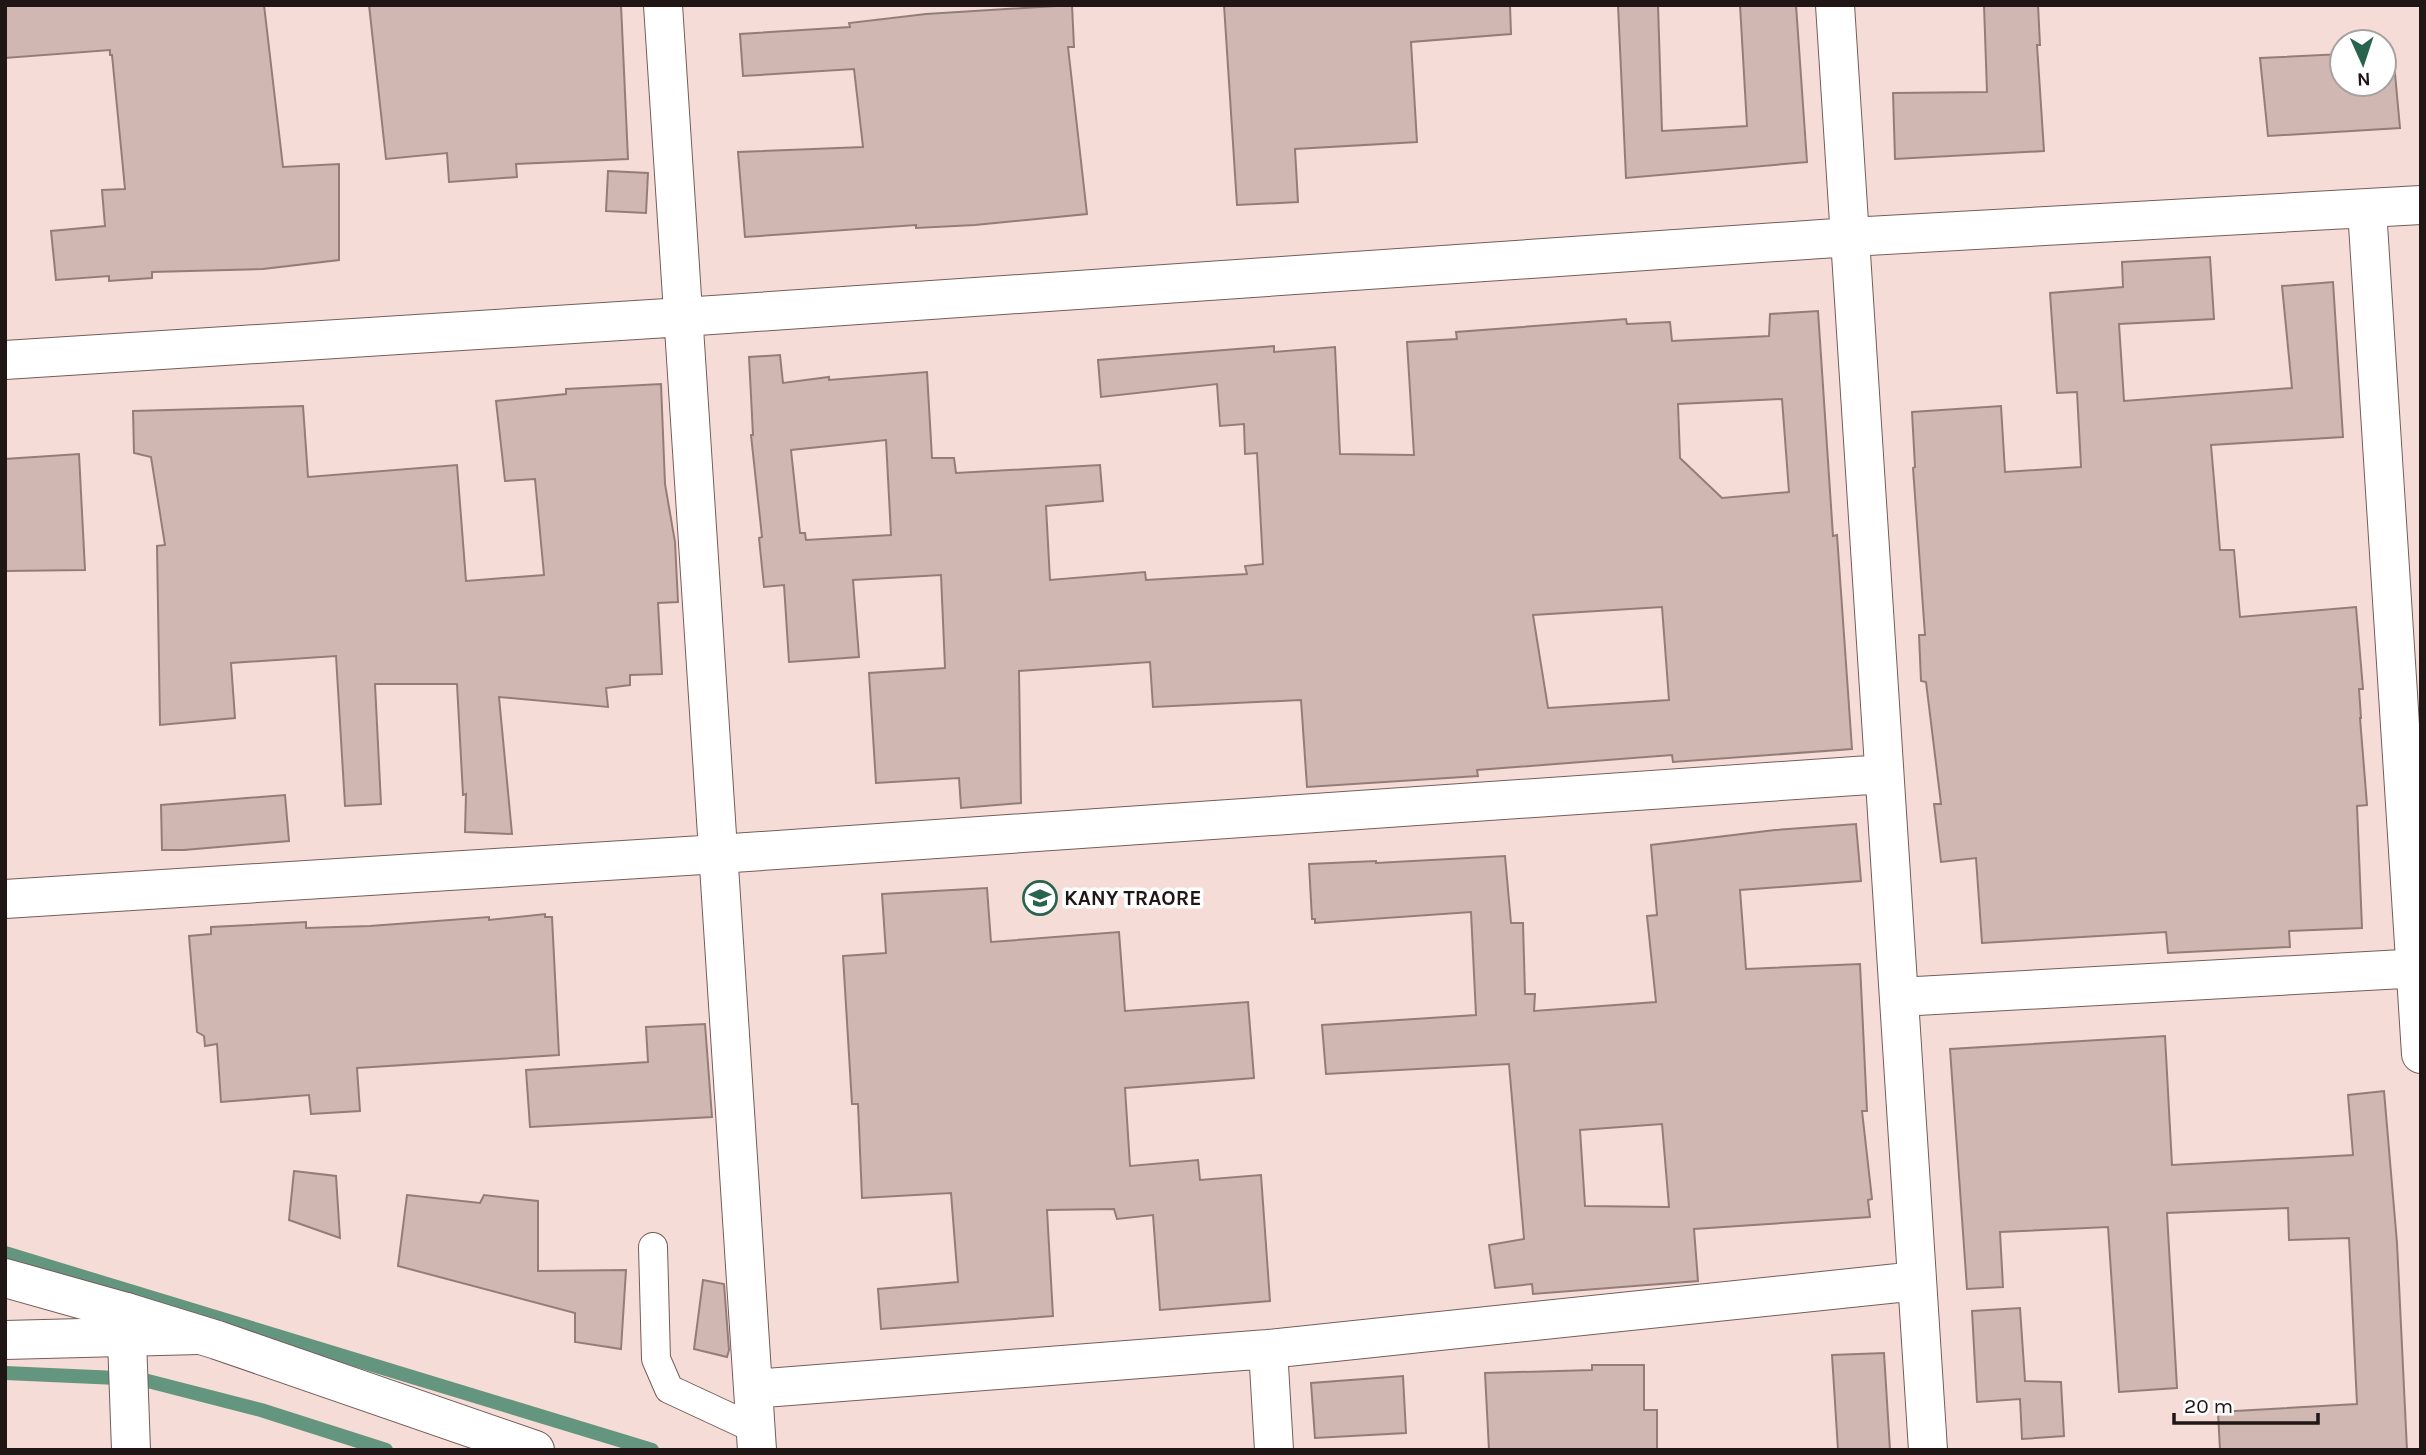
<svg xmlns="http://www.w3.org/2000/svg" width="2426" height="1455" viewBox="0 0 2426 1455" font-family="Karla,sans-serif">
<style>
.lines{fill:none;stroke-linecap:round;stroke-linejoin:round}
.stream{stroke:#64957f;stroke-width:14}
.building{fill:#d0b7b2;stroke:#947d78;stroke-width:2;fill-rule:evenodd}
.service-casing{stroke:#745d59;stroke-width:30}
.minor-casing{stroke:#745d59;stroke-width:40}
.secondary-casing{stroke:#745d59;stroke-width:40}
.trunk-casing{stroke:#745d59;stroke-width:40}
.service{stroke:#fff;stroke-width:28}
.minor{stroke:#fff;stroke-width:38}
.secondary{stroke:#fff;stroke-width:38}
.trunk{stroke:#fff;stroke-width:38}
.labels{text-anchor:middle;stroke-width:7;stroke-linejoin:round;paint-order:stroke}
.poi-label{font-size:21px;font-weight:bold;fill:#1f1615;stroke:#fff;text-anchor:start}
</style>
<rect width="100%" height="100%" fill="#f6dcd7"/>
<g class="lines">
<path class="stream" d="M5,1253L652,1450
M5,1373L140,1379L261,1410L386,1450"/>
</g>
<path class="building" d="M5,5H264L283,167L339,164V260L263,269L152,272V278L109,281V276L56,280L51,231L105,226L102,190L125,189L112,55H110V50L5,58Z
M369,5H621L628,159L516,164L517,177L449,182L447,153L386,159Z
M1072,5L1074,47H1068L1087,214L975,225L916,228V225L745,237L738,152L863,147L854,69L743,76L740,34L850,27L849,23L926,14Z
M1224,5H1510L1511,34L1411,42L1417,142L1295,149L1298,202L1237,205Z
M1618,5H1658L1662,131L1747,126L1740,5H1796L1807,162L1626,178Z
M1984,5H2038L2040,45H2037L2044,151L1895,159L1893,93L1987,92Z
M2393,52L2400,128L2268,136L2260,58L2342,54V84H2384V53Z
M608,171L648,173L646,213L606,211Z
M2210,257L2214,319L2119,324L2124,401L2292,388L2282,286L2333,282L2343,437L2211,445L2220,550H2234L2240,617L2356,607L2363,689H2359L2361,718H2360L2367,805L2357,806L2362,928L2289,931L2290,947L2168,953L2166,932L1982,943L1976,858L1941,862L1934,804H1941L1926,682L1921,681L1919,635H1925L1913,468L1915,467L1912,412L2001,406L2005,472L2081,467L2077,392L2057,393L2050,293L2123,287L2122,262Z
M1818,311L1833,536L1837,535L1852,749L1673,762L1672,755L1477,770L1478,776L1307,787L1301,700L1153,707L1150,662L1019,671L1021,803L961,808L959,778L876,783L869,673L945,668L941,575L853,580L859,657L789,662L784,585L764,587L759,538L762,537L751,435H753L749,357L780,355L783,383L829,377V380L927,372L932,458H954L956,473L1100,465L1103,501L1046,506L1050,580L1145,572L1146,580L1247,574L1245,566L1263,564L1257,453L1245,454L1244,424L1220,426L1217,384L1101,397L1098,360L1274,346V352L1335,347L1340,454L1414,455L1407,342L1457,339L1456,332L1626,319L1627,324L1670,322L1672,341L1769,336L1770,314ZM1782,399L1789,492L1722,498L1680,458L1678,404ZM886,440L891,535L806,540L805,533H800L791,450ZM1662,607L1669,700L1548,708L1533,615Z
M661,384L665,484L675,542L678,602L658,603L662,674L630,675V685L606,688L608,707L499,697L512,834L465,832L466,794L463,795L457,684H375L381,804L345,806L336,656L231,663L235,718L160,725L157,546L165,545L151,457L134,453L133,411L303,406L308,477L457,465L466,581L544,575L535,479L505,481L496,401L566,394V389Z
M79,454L85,570L5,571V459Z
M285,795L289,841L184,850H162L161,805Z
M1856,824L1861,881L1740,890L1746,969L1860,964L1867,1111H1862L1872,1199L1868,1200L1870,1217L1694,1229L1698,1281L1533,1294L1532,1284L1495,1288L1489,1245L1524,1239L1509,1064L1326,1074L1322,1025L1476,1015L1471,912L1315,923V919H1312L1309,864L1376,861V863L1505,856L1511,923H1523L1525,994H1535L1534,1011L1656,1002L1647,916L1657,915L1651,845L1775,830ZM1662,1124L1669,1207L1585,1206L1580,1130Z
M987,888L991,942L1119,932L1125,1011L1248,1002L1254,1078L1125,1088L1130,1166L1198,1160L1200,1180L1261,1175L1270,1301L1160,1310L1153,1215L1117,1219L1114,1209L1047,1210L1053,1316L881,1329L878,1289L958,1282L951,1193L862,1198L858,1104H852L843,956L886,953L882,894Z
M545,914V917H552L559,1055L357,1068L360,1111L311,1114L309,1095L221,1102L217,1044L205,1046L204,1036L197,1032L189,936L211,934V927L306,922V928L370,926L489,917V920Z
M705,1024L712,1117L530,1127L526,1070L648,1062L646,1027Z
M2165,1036L2172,1165L2353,1155L2348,1095L2384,1091L2397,1243L2407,1450H2220L2218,1412L2357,1404L2349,1238L2289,1240L2288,1208L2167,1213L2177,1388L2119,1392L2108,1227L2000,1232L2003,1287L1967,1289L1950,1049Z
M294,1171L336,1176L340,1238L289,1220Z
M407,1195L480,1203L484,1195L538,1201V1271L626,1270L621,1349L575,1342V1313L398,1266Z
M703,1280L724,1284L729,1350L727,1357L694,1349Z
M2020,1308L2025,1381L2061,1382L2064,1436L2022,1439L2020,1399L1977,1402L1972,1311Z
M1884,1353L1890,1450H1838L1832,1355Z
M1592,1365H1644V1410H1657V1450H1489L1485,1373L1592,1370Z
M1403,1376L1406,1433L1315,1438L1311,1383Z"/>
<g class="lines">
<g class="service-casing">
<path id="service" d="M653,1247L656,1359L669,1389L755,1429"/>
</g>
<g class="minor-casing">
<path id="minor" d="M663,5L757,1450
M1835,5L1928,1450
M2367,209L2421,1054
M5,360L683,317L1850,237L2421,205
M5,899L718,854L1884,774
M1899,997L2421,968
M126,1312L131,1450
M1268,1349L1274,1450
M753,1389L1268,1349L1917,1281"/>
</g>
<g class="secondary-casing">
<path id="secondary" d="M5,1278L126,1312L217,1340L535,1450"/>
</g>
<g class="trunk-casing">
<path id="trunk" d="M5,1340L199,1335"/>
</g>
<use href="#service" class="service"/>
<use href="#minor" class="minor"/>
<use href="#secondary" class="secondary"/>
<use href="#trunk" class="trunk"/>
</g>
<defs>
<g id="school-ring" transform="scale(1.75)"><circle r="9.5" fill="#fff" stroke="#28634d" stroke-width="1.5"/><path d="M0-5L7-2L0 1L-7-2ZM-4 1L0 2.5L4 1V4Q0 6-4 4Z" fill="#28634d"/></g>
</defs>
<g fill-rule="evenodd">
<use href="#school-ring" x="1040" y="898"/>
</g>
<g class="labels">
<g class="poi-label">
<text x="1064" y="905">KANY TRAORE</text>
</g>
</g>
<rect width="2426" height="1455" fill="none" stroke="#1f1615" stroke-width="14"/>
<g transform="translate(2363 63) rotate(177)"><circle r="33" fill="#ffffff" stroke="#a5a2a1" stroke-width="2"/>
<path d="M0-5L12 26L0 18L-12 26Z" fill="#28634d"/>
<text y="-10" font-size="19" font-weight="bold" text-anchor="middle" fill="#1f1615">N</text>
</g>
<path d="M2174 1413v10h144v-10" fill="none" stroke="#1f1615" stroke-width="3.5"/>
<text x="2184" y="1413" font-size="21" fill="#1f1615" stroke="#ffffff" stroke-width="5" paint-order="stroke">20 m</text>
</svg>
